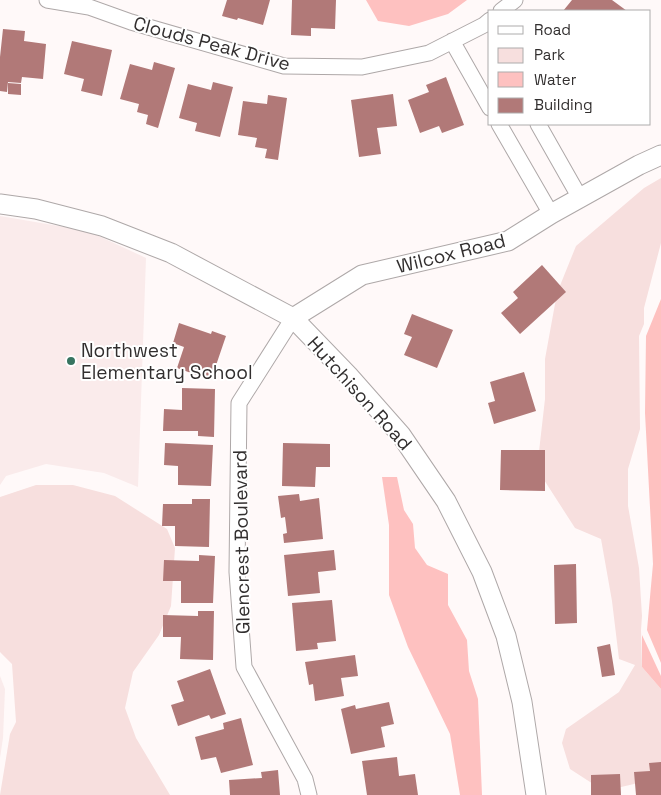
<svg xmlns="http://www.w3.org/2000/svg" width="661" height="795" viewBox="0 0 661 795" font-family="'Space Grotesk',sans-serif">
<style>
.built{fill:#faebeb}
.green{fill:#f7dfde}
.water{fill:#fec1c0}
.building{fill:#b17978}
.lines{fill:none;stroke-linecap:round;stroke-linejoin:round}
.minor-casing{stroke:#aea8a8;stroke-width:17}
.tertiary-casing{stroke:#aea8a8;stroke-width:21}
.minor{stroke:#fff;stroke-width:15}
.tertiary{stroke:#fff;stroke-width:19}
.poi-dot{fill:#377460;stroke:#fff;stroke-width:2}
.labels{text-anchor:middle;stroke-width:4;stroke-linejoin:round;paint-order:stroke}
.street-label{font-size:19px;fill:#322f2f;stroke:#fff}
.poi-label{font-size:19px;fill:#322f2f;stroke:#fff;text-anchor:start}
</style>
<rect width="100%" height="100%" fill="#fff9f9"/>
<path class="built" d="M0,216L88,231L146,258L138,487L104,473L46,464L6,476L0,485Z
M0,676L5,689L3,738L0,758Z"/>
<path class="green" d="M661,178V243L644,308V324L639,336L640,429L628,469V506L639,568L642,616L641,630L642,667L661,689V775L634,784L604,791L570,769L562,743L566,729L619,692L635,665L619,659L612,601L601,539L575,528L537,469L545,399V359L557,293L576,246L644,188Z
M36,485H73L115,496L167,529L175,548L171,606L159,635L133,672L125,708L136,738L170,795H0L10,734L16,722L12,664L0,652V497Z"/>
<path class="water" d="M366,0H467L448,14L409,26L378,21Z
M661,299V663L647,630L653,564L645,413L646,336Z
M382,477H397L404,510L413,524L415,548L427,565L448,574V605L467,640L469,671L478,699L482,795H460L450,734L408,647L389,595V525Z
M642,635L661,676V689L642,667Z"/>
<path class="building" d="M227,0H270L263,25L238,18L237,20L222,16Z
M292,0H336L335,29L311,28V36L291,35Z
M572,0H612L627,11H563Z
M3,29L25,31L24,41L46,44L43,79L22,77L21,83L8,82L7,92L0,91V57Z
M72,41L112,50L102,96L81,91L84,79L64,74Z
M154,62L175,68L158,128L146,124L148,115L137,112L139,104L120,99L130,64L152,70Z
M446,77L464,125L442,133L439,126L420,133L408,100L429,92L426,85Z
M213,82L233,87L220,137L195,131L197,123L179,118L188,84L211,90Z
M8,83L21,84V95L8,94Z
M393,94L397,126L377,128L381,154L359,157L351,100Z
M268,95L287,98L278,160L265,158L267,149L255,147L257,138L238,135L243,101L267,104Z
M542,265L566,292L520,334L501,313L518,298L513,292Z
M412,314L453,330L437,368L404,355L412,337L404,334Z
M179,323L211,334L212,331L226,336L211,380L177,368L184,347L173,343Z
M524,372L536,411L494,424L488,403L495,401L490,382Z
M182,388L215,389L214,437L198,436V431H163L164,409L182,410Z
M165,443L213,445L211,486L178,485V466L164,465Z
M283,443L330,444V467H316L315,487L282,486Z
M501,450H545V491L500,490Z
M299,494L300,501L319,498L323,539L284,543L283,534L287,533L285,517L281,518L278,496Z
M192,499H210L209,547L175,546V526H162L163,504H192Z
M334,550L336,570L318,572L320,593L288,596L284,555Z
M199,555L215,556L213,603H181V581H163L164,560L199,561Z
M576,564L577,623L555,624L554,565Z
M332,600L336,641L317,643L318,649L296,651L292,603Z
M198,611H214L213,660L180,659L181,637H163V615L198,616Z
M610,644L615,675L602,677L597,647Z
M355,655L358,676L341,678L344,696L315,701L313,684L309,685L305,662Z
M210,669L226,714L211,719L209,715L178,726L171,705L184,701L177,681Z
M389,702L394,724L381,727L385,747L351,754L341,709L355,705L356,709Z
M241,718L253,765L221,773L216,757L201,760L195,737L224,729L223,723Z
M397,757L399,776L415,774L418,795H367L362,761Z
M661,762V795H636L634,772L650,771L649,763Z
M278,770L280,795H230L229,780L262,778L261,772Z
M620,774L621,795H591V775Z"/>
<g class="lines">
<g class="minor-casing">
<path id="minor" d="M47,0L89,7L131,22L284,66L362,67L429,53L484,25L490,20
M501,11L515,0
M452,41L490,108
M499,124L551,214
M538,124L580,198
M293,318L239,403L237,572L244,667L305,779L309,795"/>
</g>
<g class="tertiary-casing">
<path id="tertiary" d="M0,204L36,209L102,226L171,253L293,318L348,375L401,435L446,501L482,572L506,636L522,702L536,795
M293,318L362,275L508,241L551,214L639,165L661,155"/>
</g>
<use href="#minor" class="minor"/>
<use href="#tertiary" class="tertiary"/>
</g>
<circle class="poi-dot" cx="71" cy="361" r="5"/>
<g class="labels">
<g class="street-label">
<text transform="translate(212 43) rotate(15)" y="7">Clouds Peak Drive</text>
<text transform="translate(451 253) rotate(-14)" y="7">Wilcox Road</text>
<text transform="translate(360 393) rotate(48)" y="7">Hutchison Road</text>
<text transform="translate(241 542) rotate(-91)" y="7">Glencrest Boulevard</text>
</g>
<g class="poi-label">
<text x="81" y="357">Northwest<tspan x="81" dy="22">Elementary School</tspan></text>
</g>
</g>
<rect x="488" y="10" width="162" height="115" fill="#ffffff" stroke="#adacac"/>
<rect x="498" y="26" width="25" height="8" fill="#ffffff" stroke="#adacac"/>
<text x="534" y="35" font-size="15" fill="#322f2f">Road</text>
<rect x="498" y="48" width="25" height="15" fill="#f7dfde" stroke="#adacac"/>
<text x="534" y="60" font-size="15" fill="#322f2f">Park</text>
<rect x="498" y="72" width="25" height="15" fill="#fec1c0" stroke="#adacac"/>
<text x="534" y="85" font-size="15" fill="#322f2f">Water</text>
<rect x="498" y="98" width="25" height="15" fill="#b17978" stroke="#adacac"/>
<text x="534" y="110" font-size="15" fill="#322f2f">Building</text>
</svg>
